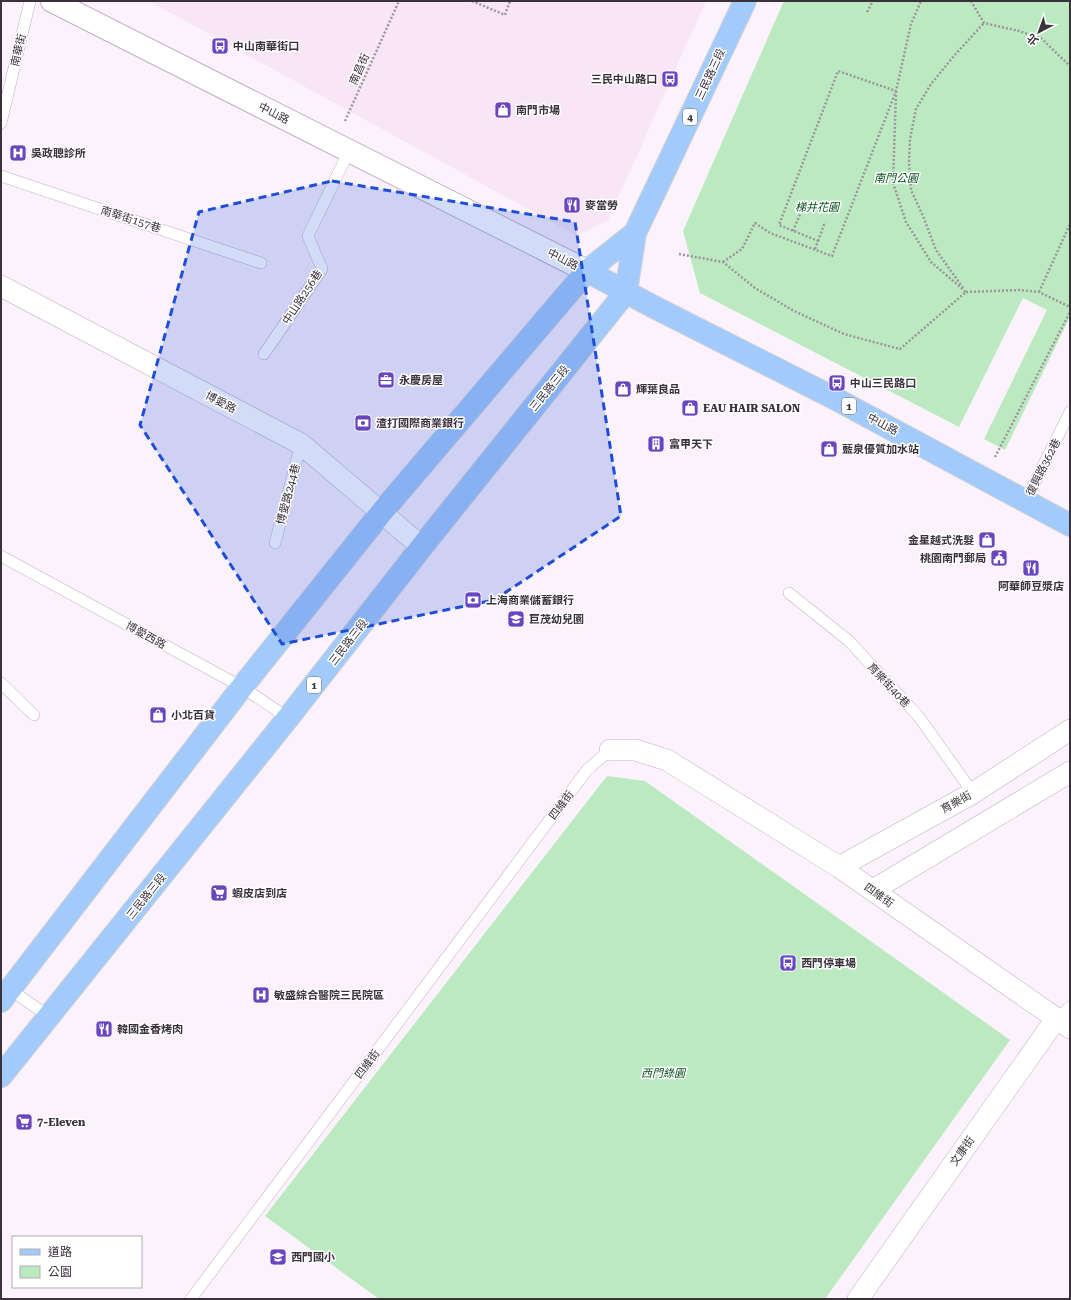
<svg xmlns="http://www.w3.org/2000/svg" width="1071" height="1300" viewBox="0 0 1071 1300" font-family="'Roboto Serif','Noto Sans TC',serif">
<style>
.commercial{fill:#f8e5f5}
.green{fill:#bceac0}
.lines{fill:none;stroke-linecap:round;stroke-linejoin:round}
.lane-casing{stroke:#c4aec7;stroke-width:12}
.street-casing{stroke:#c4aec7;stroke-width:22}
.secondary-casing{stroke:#c4aec7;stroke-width:24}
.primary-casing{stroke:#d4d2d4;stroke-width:24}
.path{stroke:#9d949e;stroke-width:2.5;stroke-dasharray:2 2;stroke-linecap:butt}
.lane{stroke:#fff;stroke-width:11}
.street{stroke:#fff;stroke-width:21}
.secondary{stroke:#fff;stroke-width:22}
.primary{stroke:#a2cafb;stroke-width:22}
.marked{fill:#1d4ed8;fill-opacity:0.2;stroke:#1d4ed8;stroke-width:3;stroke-dasharray:8 5;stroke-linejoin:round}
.labels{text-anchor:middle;stroke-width:3;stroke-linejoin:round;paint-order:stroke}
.shield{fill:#fff;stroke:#756f76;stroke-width:1}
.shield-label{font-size:10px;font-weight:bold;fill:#3a313b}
.poi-label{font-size:11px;font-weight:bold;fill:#3a313b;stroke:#fff;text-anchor:start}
.street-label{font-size:11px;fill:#3a313b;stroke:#fff}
.park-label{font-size:11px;font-style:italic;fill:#064e1b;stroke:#fff}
</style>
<rect width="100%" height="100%" fill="#fbf2fc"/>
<path class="commercial" d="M149,1H706L608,220L577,236Z"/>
<path class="green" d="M784,1H1070V317L1005,450L984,439L1047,310L1023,298L959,427L700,293L683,231Z
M607,776L645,781L1010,1040L825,1299H379L265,1216Z"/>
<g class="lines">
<g class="lane-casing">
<path id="lane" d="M1,123L30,1
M1,176L261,263
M264,354L322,269L308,236L349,151
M1026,500L1070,412
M275,543L301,444
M1,556L242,687L288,718
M789,593L849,641L919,717L973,793
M1,683L34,715
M8,988L48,1016
M1056,1019L1070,1007
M191,1299L587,770L610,750"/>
</g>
<g class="street-casing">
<path id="street" d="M1,286L301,444L422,547
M610,750H635L667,760L839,867L1070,1028
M839,867L973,793L1070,730
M873,890L1070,772
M858,1299L1056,1019"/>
</g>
<g class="secondary-casing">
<path id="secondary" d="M52,1L587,271"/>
</g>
<g class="primary-casing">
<path id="primary" d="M587,271L652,306L832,397L1070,525
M1,1001L242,687L381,513L587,271L635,233
M1,1076L288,718L424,544L626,292L635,233L745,1"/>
</g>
<path class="path" d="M472,1L505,15L510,1
M971,1L984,23L1019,31L1042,39L1070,66
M867,12L873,1
M345,121L399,1
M793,231L801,212
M818,241L825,222
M815,249L818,241L779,225L838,71L896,91
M679,254L723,262L755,288L794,311L844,334L900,349L966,292L931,262L906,222L893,183L896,91
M723,262L742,249L755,223L770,233L832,256L896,91L911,24L921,1
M963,288L936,250L923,216L911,190L909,163L910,139L916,109L931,84L953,57L984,23
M966,292L1020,290L1039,292L1070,307
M1039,292L1070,224
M995,457L1070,312"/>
<use href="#lane" class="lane"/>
<use href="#street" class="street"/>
<use href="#secondary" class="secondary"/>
<use href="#primary" class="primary"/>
</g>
<path class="marked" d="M332,181L575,222L621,516L494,600L282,644L140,425L199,212Z"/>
<defs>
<g id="bus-square" transform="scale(0.9)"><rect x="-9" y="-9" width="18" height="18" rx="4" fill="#6a46be" stroke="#fff"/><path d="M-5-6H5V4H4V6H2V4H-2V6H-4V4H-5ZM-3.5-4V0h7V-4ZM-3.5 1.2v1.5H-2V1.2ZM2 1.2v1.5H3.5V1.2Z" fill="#fff"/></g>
<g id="shop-square" transform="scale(0.9)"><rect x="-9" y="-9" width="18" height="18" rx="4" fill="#6a46be" stroke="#fff"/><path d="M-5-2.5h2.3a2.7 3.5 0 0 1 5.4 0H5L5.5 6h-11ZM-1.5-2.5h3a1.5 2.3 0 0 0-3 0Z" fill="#fff"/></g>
<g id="hospital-square" transform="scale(0.9)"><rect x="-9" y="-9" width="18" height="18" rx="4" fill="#6a46be" stroke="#fff"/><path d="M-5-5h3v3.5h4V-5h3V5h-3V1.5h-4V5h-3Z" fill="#fff"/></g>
<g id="restaurant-square" transform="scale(0.9)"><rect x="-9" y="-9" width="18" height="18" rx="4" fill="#6a46be" stroke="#fff"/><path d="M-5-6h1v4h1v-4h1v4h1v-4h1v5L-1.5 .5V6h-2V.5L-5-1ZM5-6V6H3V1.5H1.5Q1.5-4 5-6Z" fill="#fff"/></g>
<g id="office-square" transform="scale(0.9)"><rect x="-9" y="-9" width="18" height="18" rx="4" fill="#6a46be" stroke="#fff"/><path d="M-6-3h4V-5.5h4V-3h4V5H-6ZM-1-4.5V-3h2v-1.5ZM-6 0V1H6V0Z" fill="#fff"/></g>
<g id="bank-square" transform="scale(0.9)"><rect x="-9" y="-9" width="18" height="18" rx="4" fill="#6a46be" stroke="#fff"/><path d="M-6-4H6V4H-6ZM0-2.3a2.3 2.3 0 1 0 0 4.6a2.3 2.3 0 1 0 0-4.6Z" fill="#fff"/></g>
<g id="building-square" transform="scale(0.9)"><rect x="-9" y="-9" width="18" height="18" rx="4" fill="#6a46be" stroke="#fff"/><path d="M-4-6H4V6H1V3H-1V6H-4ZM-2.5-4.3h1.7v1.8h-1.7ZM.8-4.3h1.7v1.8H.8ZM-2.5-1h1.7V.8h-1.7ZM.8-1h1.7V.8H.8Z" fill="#fff"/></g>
<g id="civic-square" transform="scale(0.9)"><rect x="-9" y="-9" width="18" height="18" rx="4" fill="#6a46be" stroke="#fff"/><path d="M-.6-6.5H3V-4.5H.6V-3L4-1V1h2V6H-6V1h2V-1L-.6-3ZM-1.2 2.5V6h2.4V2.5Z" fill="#fff"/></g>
<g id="school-square" transform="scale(0.9)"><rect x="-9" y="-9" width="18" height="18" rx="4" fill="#6a46be" stroke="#fff"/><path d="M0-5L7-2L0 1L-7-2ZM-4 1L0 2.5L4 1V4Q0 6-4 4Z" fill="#fff"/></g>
<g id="supermarket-square" transform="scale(0.9)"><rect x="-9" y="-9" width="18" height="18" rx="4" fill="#6a46be" stroke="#fff"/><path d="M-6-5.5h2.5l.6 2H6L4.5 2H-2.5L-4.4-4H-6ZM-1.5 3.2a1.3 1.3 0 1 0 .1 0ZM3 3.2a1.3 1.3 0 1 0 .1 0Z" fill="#fff"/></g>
</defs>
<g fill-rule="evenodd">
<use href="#bus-square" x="220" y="46"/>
<use href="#bus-square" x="670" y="79"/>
<use href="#shop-square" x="503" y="110"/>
<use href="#hospital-square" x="18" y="153"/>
<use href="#restaurant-square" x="572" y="205"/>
<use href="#office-square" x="386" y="380"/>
<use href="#bus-square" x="837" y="383"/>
<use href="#shop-square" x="623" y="389"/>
<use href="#shop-square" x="690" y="408"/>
<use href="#bank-square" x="363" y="423"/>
<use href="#building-square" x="656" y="444"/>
<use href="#shop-square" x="829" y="449"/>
<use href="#shop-square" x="987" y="540"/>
<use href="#civic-square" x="999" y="558"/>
<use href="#restaurant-square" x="1031" y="568"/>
<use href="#bank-square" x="473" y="600"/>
<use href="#school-square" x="516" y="619"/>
<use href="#shop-square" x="158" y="715"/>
<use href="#supermarket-square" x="219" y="893"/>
<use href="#bus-square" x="788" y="963"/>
<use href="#hospital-square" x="261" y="995"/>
<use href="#restaurant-square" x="104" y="1029"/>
<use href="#supermarket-square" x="24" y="1122"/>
<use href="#school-square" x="278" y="1257"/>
</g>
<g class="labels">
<g class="shield">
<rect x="683" y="109" width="14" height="16" rx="3"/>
<rect x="842" y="398" width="14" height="16" rx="3"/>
<rect x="307" y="677" width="14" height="16" rx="3"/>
</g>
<g class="shield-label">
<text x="690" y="121">4</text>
<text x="849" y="410">1</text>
<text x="314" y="689">1</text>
</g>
<g class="poi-label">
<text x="233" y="50">中山南華街口</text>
<text x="657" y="83" text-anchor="end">三民中山路口</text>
<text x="516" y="114">南門市場</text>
<text x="31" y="157">吳政聰診所</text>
<text x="585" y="209">麥當勞</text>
<text x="399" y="384">永慶房屋</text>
<text x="850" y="387">中山三民路口</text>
<text x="636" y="393">輝葉良品</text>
<text x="703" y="412">EAU HAIR SALON</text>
<text x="376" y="427">渣打國際商業銀行</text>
<text x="669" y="448">富甲天下</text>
<text x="842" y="453">藍泉優質加水站</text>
<text x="974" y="544" text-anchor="end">金星越式洗髮</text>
<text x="986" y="562" text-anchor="end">桃園南門郵局</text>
<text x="1031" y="590" text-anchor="middle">阿華師豆漿店</text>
<text x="486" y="604">上海商業儲蓄銀行</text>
<text x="529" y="623">巨茂幼兒園</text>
<text x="171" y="719">小北百貨</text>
<text x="232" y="897">蝦皮店到店</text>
<text x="801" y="967">西門停車場</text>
<text x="274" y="999">敏盛綜合醫院三民院區</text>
<text x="117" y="1033">韓國金香烤肉</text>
<text x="37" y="1126">7-Eleven</text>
<text x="291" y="1261">西門國小</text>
</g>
<g class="street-label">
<text transform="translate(18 50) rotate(-77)" y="4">南華街</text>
<text transform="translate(359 69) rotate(-66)" y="4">南昌街</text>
<text transform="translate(710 74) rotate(-65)" y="4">三民路三段</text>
<text transform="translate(274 113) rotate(27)" y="4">中山路</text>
<text transform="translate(131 219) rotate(18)" y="4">南華街157巷</text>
<text transform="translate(563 259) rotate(27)" y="4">中山路</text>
<text transform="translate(302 297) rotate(-57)" y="4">中山路256巷</text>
<text transform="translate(549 388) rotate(-51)" y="4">三民路三段</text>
<text transform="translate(221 402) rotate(28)" y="4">博愛路</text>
<text transform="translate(883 424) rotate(28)" y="4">中山路</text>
<text transform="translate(1043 467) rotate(-63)" y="4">復興路362巷</text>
<text transform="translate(288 494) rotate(-75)" y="4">博愛路244巷</text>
<text transform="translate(146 635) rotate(29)" y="4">博愛西路</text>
<text transform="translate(348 642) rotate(-52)" y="4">三民路三段</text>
<text transform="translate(889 685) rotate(47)" y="4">育樂街40巷</text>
<text transform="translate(956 802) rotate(-29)" y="4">育樂街</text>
<text transform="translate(561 805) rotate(-53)" y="4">四維街</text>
<text transform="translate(879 895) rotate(35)" y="4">四維街</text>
<text transform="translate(146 896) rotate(-51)" y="4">三民路三段</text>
<text transform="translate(367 1064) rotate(-53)" y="4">四維街</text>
<text transform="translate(962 1151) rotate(-55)" y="4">文康街</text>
</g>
<g class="park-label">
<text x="896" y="182">南門公園</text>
<text x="817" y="211">梯井花園</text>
<text x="663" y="1077">西門綠園</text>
</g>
</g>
<rect width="1071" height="1300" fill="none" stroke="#3a313b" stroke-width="4"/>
<rect x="12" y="1236" width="130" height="52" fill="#ffffff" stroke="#b0adb1"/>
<rect x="20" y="1249" width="20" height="6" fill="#a2cafb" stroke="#b0adb1"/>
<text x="48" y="1256" font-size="12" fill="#3a313b">道路</text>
<rect x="20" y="1266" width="20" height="12" fill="#bceac0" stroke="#b0adb1"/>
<text x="48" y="1276" font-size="12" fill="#3a313b">公園</text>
<g transform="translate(1039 32) rotate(221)" stroke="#ffffff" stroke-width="3" paint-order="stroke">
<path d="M0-3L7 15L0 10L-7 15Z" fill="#3a313b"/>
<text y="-6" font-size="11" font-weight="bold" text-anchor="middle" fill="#3a313b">北</text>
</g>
</svg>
